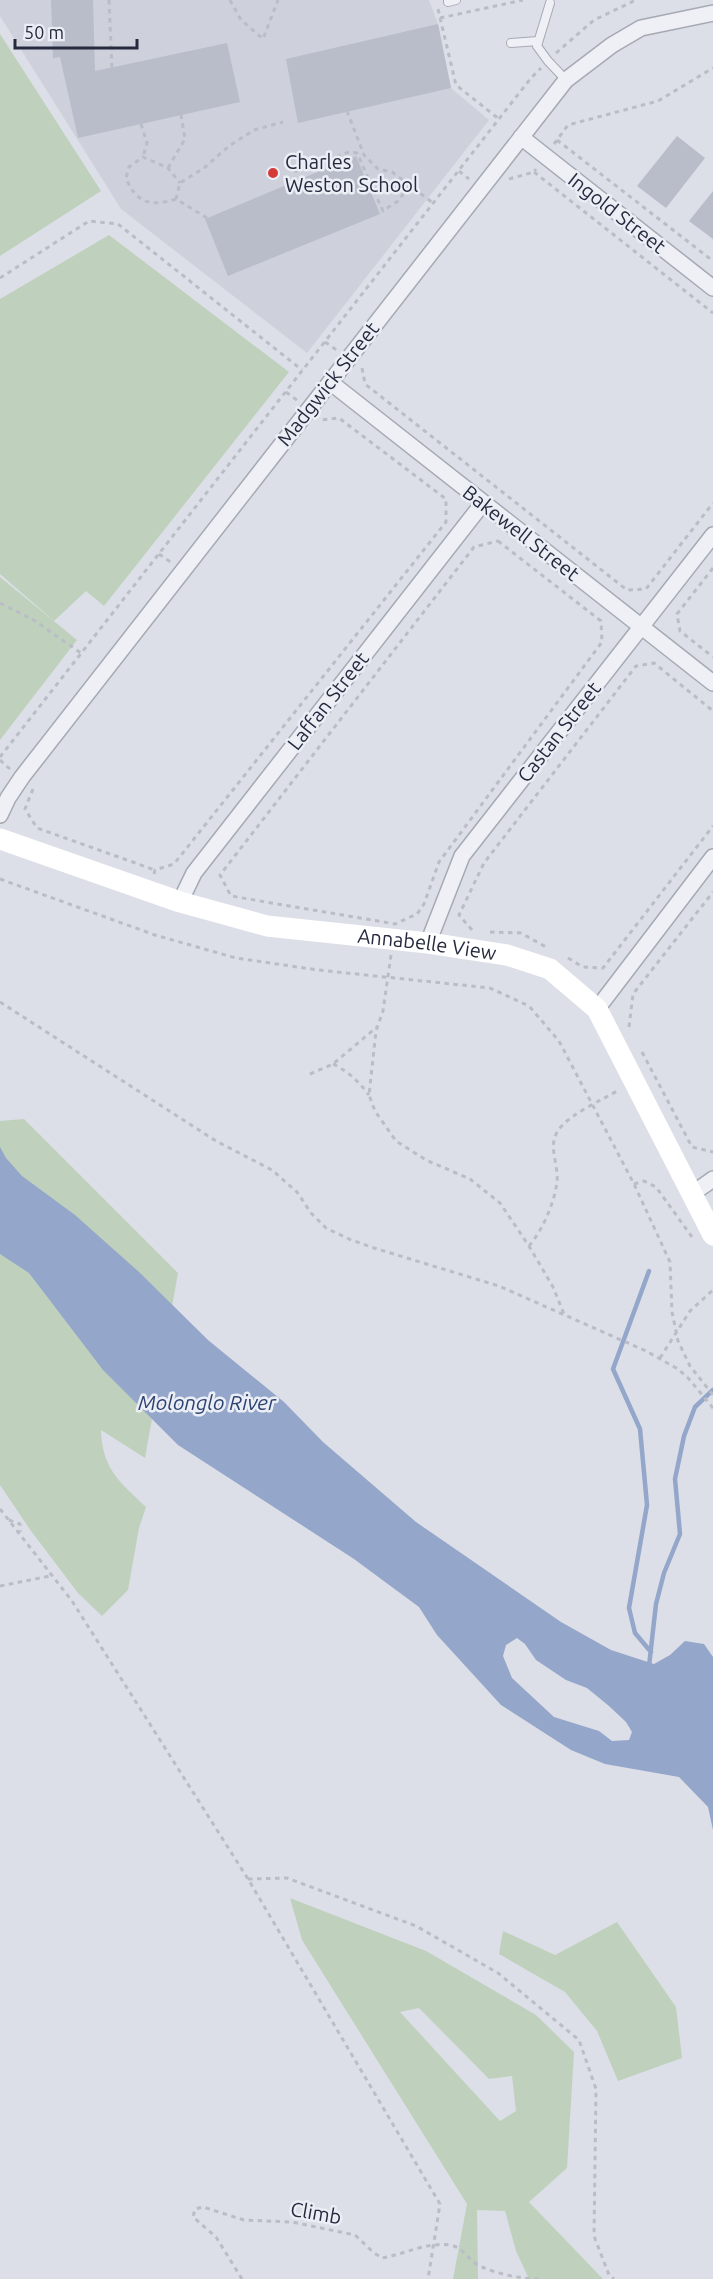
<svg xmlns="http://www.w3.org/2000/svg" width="713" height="2279" viewBox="0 0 713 2279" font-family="Ubuntu,sans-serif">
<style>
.built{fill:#ced1dc}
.green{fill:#bfd1bd;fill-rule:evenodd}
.water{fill:#94a6ca;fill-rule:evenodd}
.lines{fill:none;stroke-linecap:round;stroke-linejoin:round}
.stream{stroke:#94a6ca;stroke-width:4.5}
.building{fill:#b9bdca}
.lane-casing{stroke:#a5a9b4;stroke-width:10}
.street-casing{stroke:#a5a9b4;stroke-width:18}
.path{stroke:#babdc5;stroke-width:3;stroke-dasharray:4.5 4.5;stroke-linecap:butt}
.lane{stroke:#eff0f5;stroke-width:8}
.street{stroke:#eff0f5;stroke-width:15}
.secondary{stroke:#fff;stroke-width:21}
.poi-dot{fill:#d53938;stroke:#ebeef5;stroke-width:2}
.labels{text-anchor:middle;stroke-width:5;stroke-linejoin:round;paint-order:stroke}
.poi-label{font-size:20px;fill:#252a3e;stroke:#ebeef5;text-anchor:start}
.street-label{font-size:20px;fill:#252a3e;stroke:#ebeef5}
.water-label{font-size:21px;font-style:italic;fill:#2d4274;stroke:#ebeef5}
</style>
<rect width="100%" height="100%" fill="#dcdfe7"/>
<path class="built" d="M0,0H429L438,24L451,88L489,120L307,353L121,209L0,16Z"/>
<path class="green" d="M0,34L101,191L0,256Z
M109,235L289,372L104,606L86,591L54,621L0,574V299Z
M0,577L77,640L0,740Z
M24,1119L178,1273L145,1458L101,1430C102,1469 120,1482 146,1507L139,1528L128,1590L102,1616L78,1593L31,1531L0,1485V1121Z
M290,1898L426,1951L536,2015L574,2052L567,2168L529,2202L603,2279H529L516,2251L505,2211L477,2210L478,2279H453L467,2204L302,1940ZM419,2008L489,2079L512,2076L516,2111L500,2121L400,2012Z
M617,1922L676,2007L682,2058L618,2081L597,2031L565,1992L499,1954L503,1931L555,1955Z"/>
<path class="water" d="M0,1147L6,1158L22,1176L75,1215L139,1272L208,1340L284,1402L323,1442L416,1522L561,1622L611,1650L654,1664L670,1655L685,1641L704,1644L713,1657V1830L708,1807L679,1777L605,1764L571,1750L501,1705L437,1635L419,1607L354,1559L178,1445L103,1370L29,1273L0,1254ZM517,1638L525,1644L536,1660L566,1680L587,1688L609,1706L626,1722L632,1732L629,1740L612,1741L599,1731L554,1717L512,1678L503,1656L506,1645Z"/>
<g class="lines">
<path class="stream" d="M649,1271L613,1369L640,1429L647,1505L629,1608L635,1633L651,1652
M649,1666L656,1604L664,1573L680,1534L675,1479L684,1436L695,1407L713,1390"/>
</g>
<path class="building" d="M51,0H93L95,71L227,43L240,102L78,138L60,57L53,58Z
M438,24L451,88L298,123L286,59Z
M677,136L705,158L666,208L637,186Z
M356,156L380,214L228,276L205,219Z
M713,191V239L689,221Z"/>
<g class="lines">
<g class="lane-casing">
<path id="lane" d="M448,0V2L456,0
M550,3L537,46L548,61L566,80
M511,43L538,41"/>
</g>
<g class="street-casing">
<path id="street" d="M521,137L713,288
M330,382L713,683
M0,815L8,798L22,777L566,80L612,45L641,28L713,13
M180,902L194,873L483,503
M428,943L462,856L713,535
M597,1009L713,857
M692,1194L713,1179"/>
</g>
<path class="path" d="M109,0L112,68
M230,0L241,20L263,39L278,0
M438,9L456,85L499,119
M440,18L523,0
M556,53L594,20L636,0
M347,111L364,155L378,169L392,172L433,203
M141,124L147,143L143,157
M557,140L713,261
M554,144L568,125L658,101L713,68
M168,168L185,139L181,115
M459,171L469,179
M294,172L349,152L357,153L383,211L398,201L410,185
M534,172L713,313
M509,179L534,172L536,169
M176,199C151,207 136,203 126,178L129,167L143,157L168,168L180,183
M207,218L176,199L180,183L204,168L229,146L254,130L283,122
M0,278L89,221L118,224L302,370
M325,342L338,351
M362,368L365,384L627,590L646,589L713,503
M286,392L298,401
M498,541L601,621L602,642L439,862L424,904L417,914L395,924L231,896L220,875L474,547Z
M159,554L172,563
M713,568L677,614L680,631L713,657
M0,603L32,619L81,653
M0,757L531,78L541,68
M0,760L10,769
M33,789L25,809L37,828L155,870
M154,874L155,870L174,864L446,522V499L339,418L321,420
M0,879L155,935L236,958L318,970L490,988L529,1006L559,1041L634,1184L670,1262L672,1312L678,1341L690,1366L713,1395
M472,930L459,915L484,863L636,666L654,663L713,711
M490,932L521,933L546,947
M391,955L383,1011L376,1031L369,1095L375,1111L396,1141L426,1160L470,1179L500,1203L529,1246L553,1287L564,1314
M568,958L583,967L603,968L713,826
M0,1002L216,1141L272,1170L297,1192L311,1213L326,1228L349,1239L374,1248L499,1286L646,1351L678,1369L689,1379L713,1408
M629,1027L633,994L713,892
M642,1052L692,1147L713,1152
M333,1064C349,1072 358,1081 369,1095
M310,1074L333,1064L377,1027
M634,1184L644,1181L656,1187L692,1237
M529,1246C543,1229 554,1204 557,1182C559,1163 546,1145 560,1128C572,1113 602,1100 619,1090
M660,1358L690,1311L713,1290
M0,1509L72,1601L248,1879L440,2204L428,2279
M9,1520L20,1524V1532
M0,1586L50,1576
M248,1879L287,1878L416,1926L498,1973L579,2040L596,2089L594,2236L609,2275L614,2279
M242,2279L216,2237L193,2217L195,2209L203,2207L244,2220L292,2222L355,2235L373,2252L382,2258C405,2254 426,2242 450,2245C465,2248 468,2261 480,2266C497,2274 521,2279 539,2279"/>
<use href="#lane" class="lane"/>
<use href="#street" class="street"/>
<path class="secondary" id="s1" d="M0,839L180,902L267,926L428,943L507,955L550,969L597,1009L713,1235"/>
</g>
<circle class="poi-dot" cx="273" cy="173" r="6"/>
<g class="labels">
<g class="poi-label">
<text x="285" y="169">Charles<tspan x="285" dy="23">Weston School</tspan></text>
</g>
<g class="street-label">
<text transform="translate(617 213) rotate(38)" y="7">Ingold Street</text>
<text transform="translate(328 384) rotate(-52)" y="7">Madgwick Street</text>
<text transform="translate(521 533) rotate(38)" y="7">Bakewell Street</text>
<text transform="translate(328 701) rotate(-52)" y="7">Laffan Street</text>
<text transform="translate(559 732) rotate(-52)" y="7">Castan Street</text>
<text dy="7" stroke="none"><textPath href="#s1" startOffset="442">Annabelle View</textPath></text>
<text transform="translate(316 2213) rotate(10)" y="7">Climb</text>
</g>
<g class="water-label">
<text x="207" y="1410">Molonglo River</text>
</g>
</g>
<path d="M15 39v9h122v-9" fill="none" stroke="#252a3e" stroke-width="3"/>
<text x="24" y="39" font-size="18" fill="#252a3e" stroke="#ebeef5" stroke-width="4.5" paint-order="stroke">50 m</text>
</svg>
